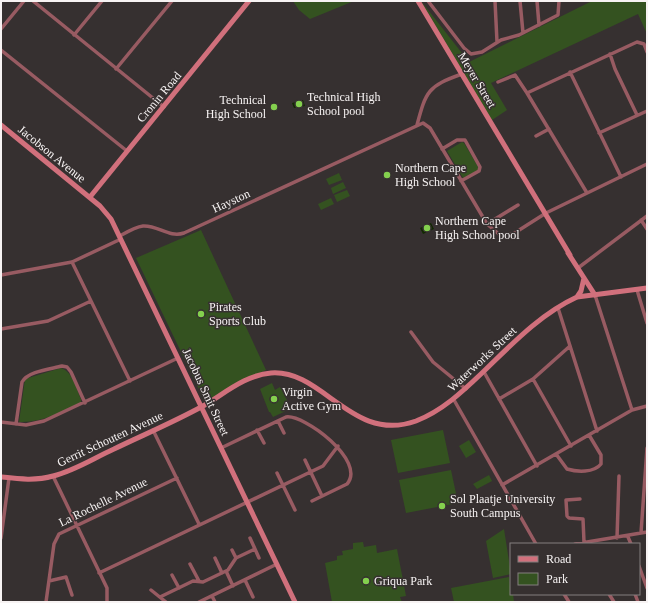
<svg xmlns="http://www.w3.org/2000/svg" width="648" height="603" viewBox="0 0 648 603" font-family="'Times New Roman',serif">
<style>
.green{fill:#345220}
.water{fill:#122901}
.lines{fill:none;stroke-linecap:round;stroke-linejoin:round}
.street{stroke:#985b62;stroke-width:3.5}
.secondary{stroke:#d1707c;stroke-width:5}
.poi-dot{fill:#84d04e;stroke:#363030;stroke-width:1.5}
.labels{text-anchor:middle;stroke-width:3;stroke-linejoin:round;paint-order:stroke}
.street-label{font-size:12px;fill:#f7f3f3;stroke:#363030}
.poi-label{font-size:12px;fill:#f7f3f3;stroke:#363030;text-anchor:start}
</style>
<rect width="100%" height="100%" fill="#363030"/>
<path class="green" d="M293,1H354L310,19L299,10Z
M421,1L469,62L592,1H647V34L638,14L491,83L507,110L492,120Z
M462,142L464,143L479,168V170L463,178L447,151Z
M339,173L342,180L329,185L326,179Z
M343,182L346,188L333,194L331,188Z
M347,190L350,196L337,202L334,195Z
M331,198L334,204L321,210L318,204Z
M201,230L266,370L242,381L205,402L136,258Z
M61,368C73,372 76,388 81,399V403C61,412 42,423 19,422L25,379Z
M272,383L275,390L280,387L288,402L285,404L288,410L273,417L270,412H269L260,389Z
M443,430L450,463L398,473L391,440Z
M469,440L476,452L466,458L459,446Z
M451,470L458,503L406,513L399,480Z
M489,475L492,481L477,489L473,484Z
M504,529L511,574L493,578L486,541Z
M363,542L364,547L376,545L377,553L397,549L406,596L400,597L402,602H332L325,563L337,560V556L343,555L342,551L353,549V543Z
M509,577L511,594H513L514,602H454L451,588Z"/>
<path class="water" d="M303,100L305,106L294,108L292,103Z
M431,223L434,229L423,234L420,228Z"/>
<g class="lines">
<path class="street" d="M33,1L164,107
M428,1L464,48L471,54L482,52L501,40L519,35L558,15L559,1
M495,1L497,42
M520,1L523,33
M537,1L539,25
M1,29L24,1
M74,35L102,1
M1,50L127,151
M610,54L615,69L637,115
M116,69L172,1
M570,72L621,177
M498,82L515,75L527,93
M417,125C426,91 428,86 462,74
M599,133L647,111
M536,136L549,129
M442,149L457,140H465L480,167L479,171L461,181
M587,193L527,93L637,42L644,44L647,52
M641,220L647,229
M487,224L518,205
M120,236C127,232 135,227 143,226C158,225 169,238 184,233L423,123L430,128L487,224L500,235L513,234L546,213L647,164
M72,262L130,381
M578,268L647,216
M1,275L72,262L121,239
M637,290L647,323
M595,295L632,410
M558,308L597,431
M1,329L48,321L91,301
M411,332L433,362L466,389
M484,372L537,466
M533,379L571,446
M499,399L533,379L570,346
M454,400L536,544
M278,421L284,433
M1,422L26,425L44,421L178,358
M16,424L22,382C28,371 51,369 62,366L67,367L71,372L85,403
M153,430L199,524
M257,430L264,443
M221,448L286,417C304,414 367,461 347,484L312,501
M556,454L567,469C577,472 594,473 601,464V455L589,435
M305,460L322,496
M277,473L295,510
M53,476L107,588V602
M502,485L632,410L647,406
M580,499L566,500L567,516L569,518L583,519L584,542
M641,533L647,448
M628,537L631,544
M1,538L9,478
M250,538L259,558
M617,538L619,476
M575,544L647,532
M232,550L236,558
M215,558L222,573
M190,564L199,581
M639,566L647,588
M226,571L233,586
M99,573L323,466L338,446
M172,575L179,588
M245,580L253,597
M49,581L66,577L72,595
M151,590L166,602
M564,594L569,602
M609,594L614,602
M635,594L638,602
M212,596L215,602
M160,597L193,581L203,582L228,570L236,558L255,549
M46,602L54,544L59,534L177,478
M199,602L277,564"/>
<path class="secondary" d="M418,1L570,255
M1,125L100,206L111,219L295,602
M90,197L249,1
M568,253L595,295
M577,297L581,291L584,278
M1,477C19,479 36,481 53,476C74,471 94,458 114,449C143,435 174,422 203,406C224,394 245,375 271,373C323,369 352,444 416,421C442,411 462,392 482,373C511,345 540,314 577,297L647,288"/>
</g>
<g class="poi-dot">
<circle cx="299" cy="104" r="4"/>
<circle cx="274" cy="107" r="4"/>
<circle cx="387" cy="175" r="4"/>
<circle cx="427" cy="228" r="4"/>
<circle cx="201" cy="314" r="4"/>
<circle cx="274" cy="399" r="4"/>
<circle cx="442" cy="506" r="4"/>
<circle cx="366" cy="581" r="4"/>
</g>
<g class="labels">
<g class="street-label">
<text transform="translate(477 80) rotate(59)" y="4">Meyer Street</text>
<text transform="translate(159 97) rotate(-50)" y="4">Cronin Road</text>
<text transform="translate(52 154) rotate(39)" y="4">Jacobson Avenue</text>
<text transform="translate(231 201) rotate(-25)" y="4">Hayston</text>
<text transform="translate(482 359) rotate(-43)" y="4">Waterworks Street</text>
<text transform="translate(206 392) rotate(65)" y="4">Jacobus Smit Street</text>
<text transform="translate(110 439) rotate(-25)" y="4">Gerrit Schouten Avenue</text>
<text transform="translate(103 502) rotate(-26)" y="4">La Rochelle Avenue</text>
</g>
<g class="poi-label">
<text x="307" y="101">Technical High<tspan x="307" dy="14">School pool</tspan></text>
<text x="266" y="104" text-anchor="end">Technical<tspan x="266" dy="14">High School</tspan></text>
<text x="395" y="172">Northern Cape<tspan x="395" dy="14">High School</tspan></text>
<text x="435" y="225">Northern Cape<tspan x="435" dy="14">High School pool</tspan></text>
<text x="209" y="311">Pirates<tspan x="209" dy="14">Sports Club</tspan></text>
<text x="282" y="396">Virgin<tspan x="282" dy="14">Active Gym</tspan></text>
<text x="450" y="503">Sol Plaatje University<tspan x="450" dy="14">South Campus</tspan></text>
<text x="374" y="585">Griqua Park</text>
</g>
</g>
<rect width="648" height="603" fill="none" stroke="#f7f3f3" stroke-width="4"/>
<rect x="510" y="543" width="130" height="52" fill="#363030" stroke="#837e7e"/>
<rect x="518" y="556" width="20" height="6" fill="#d1707c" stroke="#837e7e"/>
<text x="546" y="563" font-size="12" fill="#f7f3f3">Road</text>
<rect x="518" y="573" width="20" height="12" fill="#345220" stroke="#837e7e"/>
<text x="546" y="583" font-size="12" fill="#f7f3f3">Park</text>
</svg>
